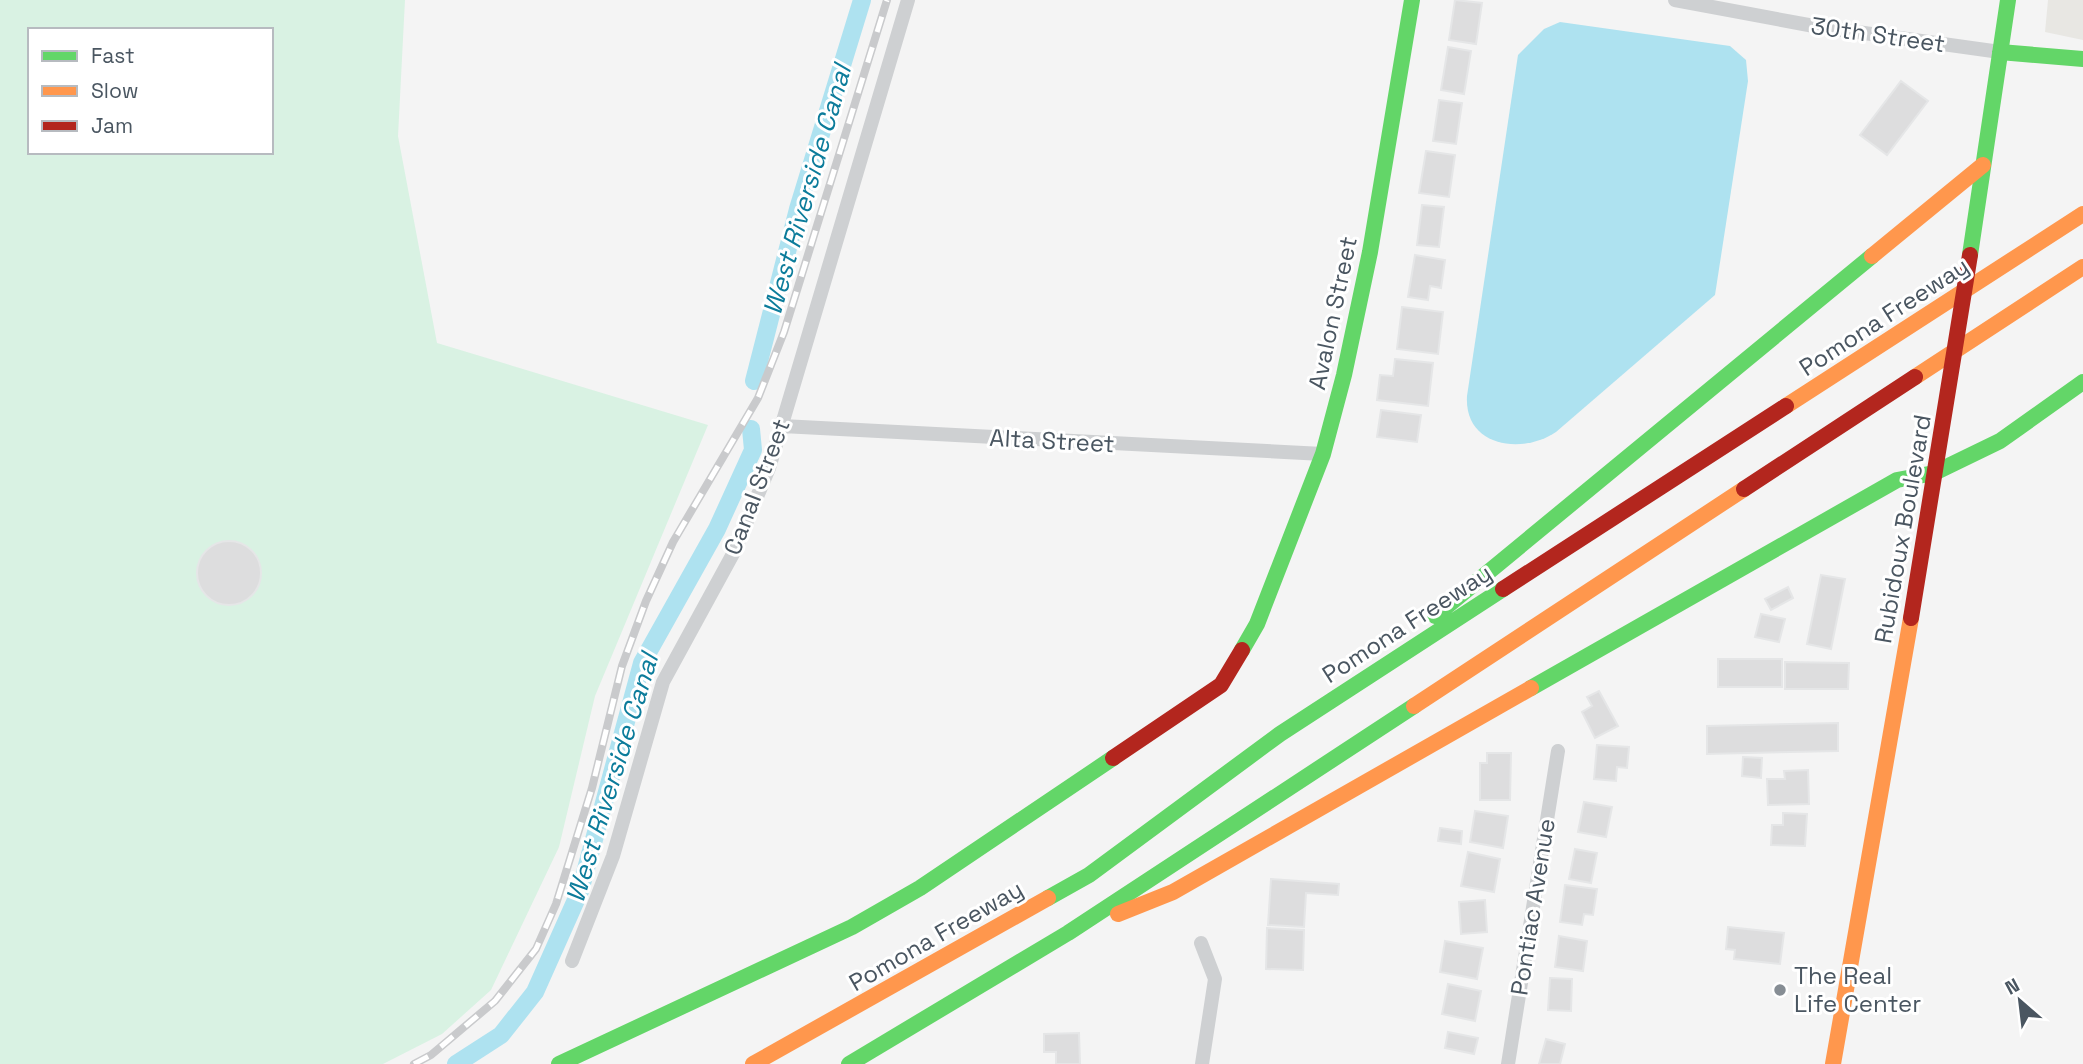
<svg xmlns="http://www.w3.org/2000/svg" width="2083" height="1064" viewBox="0 0 2083 1064" font-family="'Space Grotesk',sans-serif">
<style>
.commercial{fill:#e8e7e3}
.green{fill:#d9f2e3;fill-rule:evenodd}
.water{fill:#aee2f0}
.lines{fill:none;stroke-linecap:round;stroke-linejoin:round}
.canal{stroke:#aee2f0;stroke-width:18}
.building{fill:#ddddde;stroke:#e5e6e7;stroke-width:2}
.street{stroke:#ced0d2;stroke-width:14}
.fast{stroke:#63d668;stroke-width:16}
.slow{stroke:#ff974d;stroke-width:16}
.jam{stroke:#b3261e;stroke-width:16}
.rail-casing{stroke:#c9cacc;stroke-width:8}
.rail{stroke:#fff;stroke-width:5;stroke-dasharray:16;stroke-linecap:butt}
.poi-dot{fill:#868d94;stroke:#fff;stroke-width:2.5}
.labels{text-anchor:middle;stroke-width:6;stroke-linejoin:round;paint-order:stroke}
.street-label{font-size:24px;fill:#4a5661;stroke:#fff}
.poi-label{font-size:24px;fill:#4a5661;stroke:#fff;text-anchor:start}
.water-label{font-size:26px;font-style:italic;fill:#0c7c9b;stroke:#fff}
</style>
<rect width="100%" height="100%" fill="#f4f4f4"/>
<path class="commercial" d="M2048,0H2083V40L2045,32Z"/>
<path class="green" d="M0,0H405L398,136L437,343L708,425L595,696L559,847L491,990L442,1034L383,1064H0ZM30,30H271V152H30Z"/>
<path class="water" d="M1560,22L1730,46L1746,60L1748,81L1715,295L1556,432C1522,455 1464,447 1467,396L1518,55L1544,29Z"/>
<g class="lines">
<path class="canal" d="M754,381L798,209L862,0
M456,1064L501,1035L535,992L580,891L642,663L717,529L753,450L751,429"/>
</g>
<path class="building" d="M1455,0L1482,3L1476,44L1449,40Z
M1448,47L1471,51L1464,94L1441,90Z
M1901,81L1928,101L1887,155L1860,135Z
M1439,100L1462,103L1456,144L1433,141Z
M1426,151L1455,155L1449,197L1419,193Z
M1422,205L1444,207L1439,247L1417,245Z
M1415,255L1445,260L1441,288L1430,286L1428,300L1408,297Z
M1402,307L1443,312L1438,354L1397,349Z
M1395,359L1433,363L1428,406L1377,400L1380,375L1393,376Z
M1381,410L1421,415L1417,442L1377,437Z
M197 573a32 32 0 1 1 64 0a32 32 0 1 1-64 0Z
M1821,575L1845,579L1831,649L1807,644Z
M1788,587L1793,598L1771,610L1765,599Z
M1761,614L1785,619L1779,642L1755,637Z
M1718,659H1782V687H1718Z
M1785,662L1849,663L1848,689H1785Z
M1599,691L1618,726L1595,738L1582,712L1592,706L1587,697Z
M1838,723V751L1707,754V726Z
M1597,745L1629,747L1627,768L1617,767L1616,781L1594,779Z
M1487,753H1511L1510,800H1480V763H1487Z
M1743,757L1762,758L1761,778L1742,776Z
M1808,770L1809,804L1768,805L1767,779H1785L1784,771Z
M1584,802L1612,807L1606,837L1578,832Z
M1475,811L1508,816L1503,848L1470,842Z
M1783,813L1807,814L1805,846L1771,845L1772,825H1783Z
M1440,828L1462,831L1461,844L1438,841Z
M1575,849L1597,853L1591,883L1569,879Z
M1468,852L1500,859L1494,892L1461,886Z
M1271,879L1339,884L1338,895L1306,893L1304,927L1268,925Z
M1565,885L1597,889L1593,915L1584,914L1582,925L1560,922Z
M1485,900L1487,932L1461,934L1459,902Z
M1728,927L1784,933L1780,964L1734,959L1735,950L1726,949Z
M1267,928L1304,930L1303,970L1266,969Z
M1559,936L1587,941L1583,971L1555,967Z
M1445,941L1483,948L1477,979L1440,972Z
M1550,978L1572,979L1571,1011L1548,1010Z
M1448,984L1481,991L1475,1021L1442,1014Z
M1448,1032L1478,1038L1474,1054L1445,1048Z
M1079,1033L1080,1064H1056V1052H1044V1034Z
M1546,1039L1565,1044L1560,1064H1539Z"/>
<g class="lines">
<path class="street" d="M1675,0L1814,26L2000,52
M782,426L1323,454
M1201,943L1215,979L1202,1064
M572,961L613,856L663,682L734,552L769,468L908,0
M1508,1064L1558,751"/>
<path class="fast" d="M2000,52L2083,59
M1970,255L2008,0
M1934,473L2000,441L2083,382
M1435,616L1872,256
M1242,650L1257,624L1323,454L1344,375L1370,252L1412,0
M1531,688L1897,480L1934,473
M1048,898L1089,875L1280,734L1503,589
M559,1064L852,927L920,888L1113,758
M849,1064L1068,933L1414,706"/>
<path class="slow" d="M1872,256L1983,165
M1915,377L2083,267
M1786,406L2083,214
M1414,706L1744,489
M1118,914L1173,892L1531,688
M753,1064L1048,898
M1833,1064L1911,618"/>
<path class="jam" d="M1744,489L1915,377
M1503,589L1786,406
M1911,618L1970,255
M1113,758L1221,685L1242,650"/>
<g class="rail-casing">
<path id="rail" d="M414,1064L431,1055L495,1001L536,949L556,904L592,788L622,666L646,601L673,542L758,398L784,332L887,0"/>
</g>
<use href="#rail" class="rail"/>
</g>
<circle class="poi-dot" cx="1780" cy="990" r="7"/>
<g class="labels">
<g class="street-label">
<text transform="translate(1878 35) rotate(8)" y="8">30th Street</text>
<text transform="translate(1333 313) rotate(-78)" y="8">Avalon Street</text>
<text transform="translate(1884 317) rotate(-33)" y="8">Pomona Freeway</text>
<text transform="translate(1052 441) rotate(3)" y="8">Alta Street</text>
<text transform="translate(757 487) rotate(-69)" y="8">Canal Street</text>
<text transform="translate(1903 529) rotate(-80)" y="8">Rubidoux Boulevard</text>
<text transform="translate(1407 624) rotate(-33)" y="8">Pomona Freeway</text>
<text transform="translate(1533 907) rotate(-81)" y="8">Pontiac Avenue</text>
<text transform="translate(936 936) rotate(-30)" y="8">Pomona Freeway</text>
</g>
<g class="poi-label">
<text x="1794" y="984">The Real<tspan x="1794" dy="28">Life Center</tspan></text>
</g>
<g class="water-label">
<text transform="translate(807 190) rotate(-74)" y="9">West Riverside Canal</text>
<text transform="translate(612 778) rotate(-73)" y="9">West Riverside Canal</text>
</g>
</g>
<rect x="28" y="28" width="245" height="126" fill="#ffffff" stroke="#b7bbc0" stroke-width="2"/>
<rect x="42" y="51" width="35" height="10" fill="#63d668" stroke="#b7bbc0" stroke-width="2"/>
<text x="91" y="63" font-size="21" fill="#4a5661">Fast</text>
<rect x="42" y="86" width="35" height="10" fill="#ff974d" stroke="#b7bbc0" stroke-width="2"/>
<text x="91" y="98" font-size="21" fill="#4a5661">Slow</text>
<rect x="42" y="121" width="35" height="10" fill="#b3261e" stroke="#b7bbc0" stroke-width="2"/>
<text x="91" y="133" font-size="21" fill="#4a5661">Jam</text>
<g transform="translate(2020 1001) rotate(332)" stroke="#ffffff" stroke-width="5" paint-order="stroke">
<path d="M0-5L12 26L0 18L-12 26Z" fill="#4a5661"/>
<text y="-10" font-size="19" font-weight="bold" text-anchor="middle" fill="#4a5661">N</text>
</g>
</svg>
